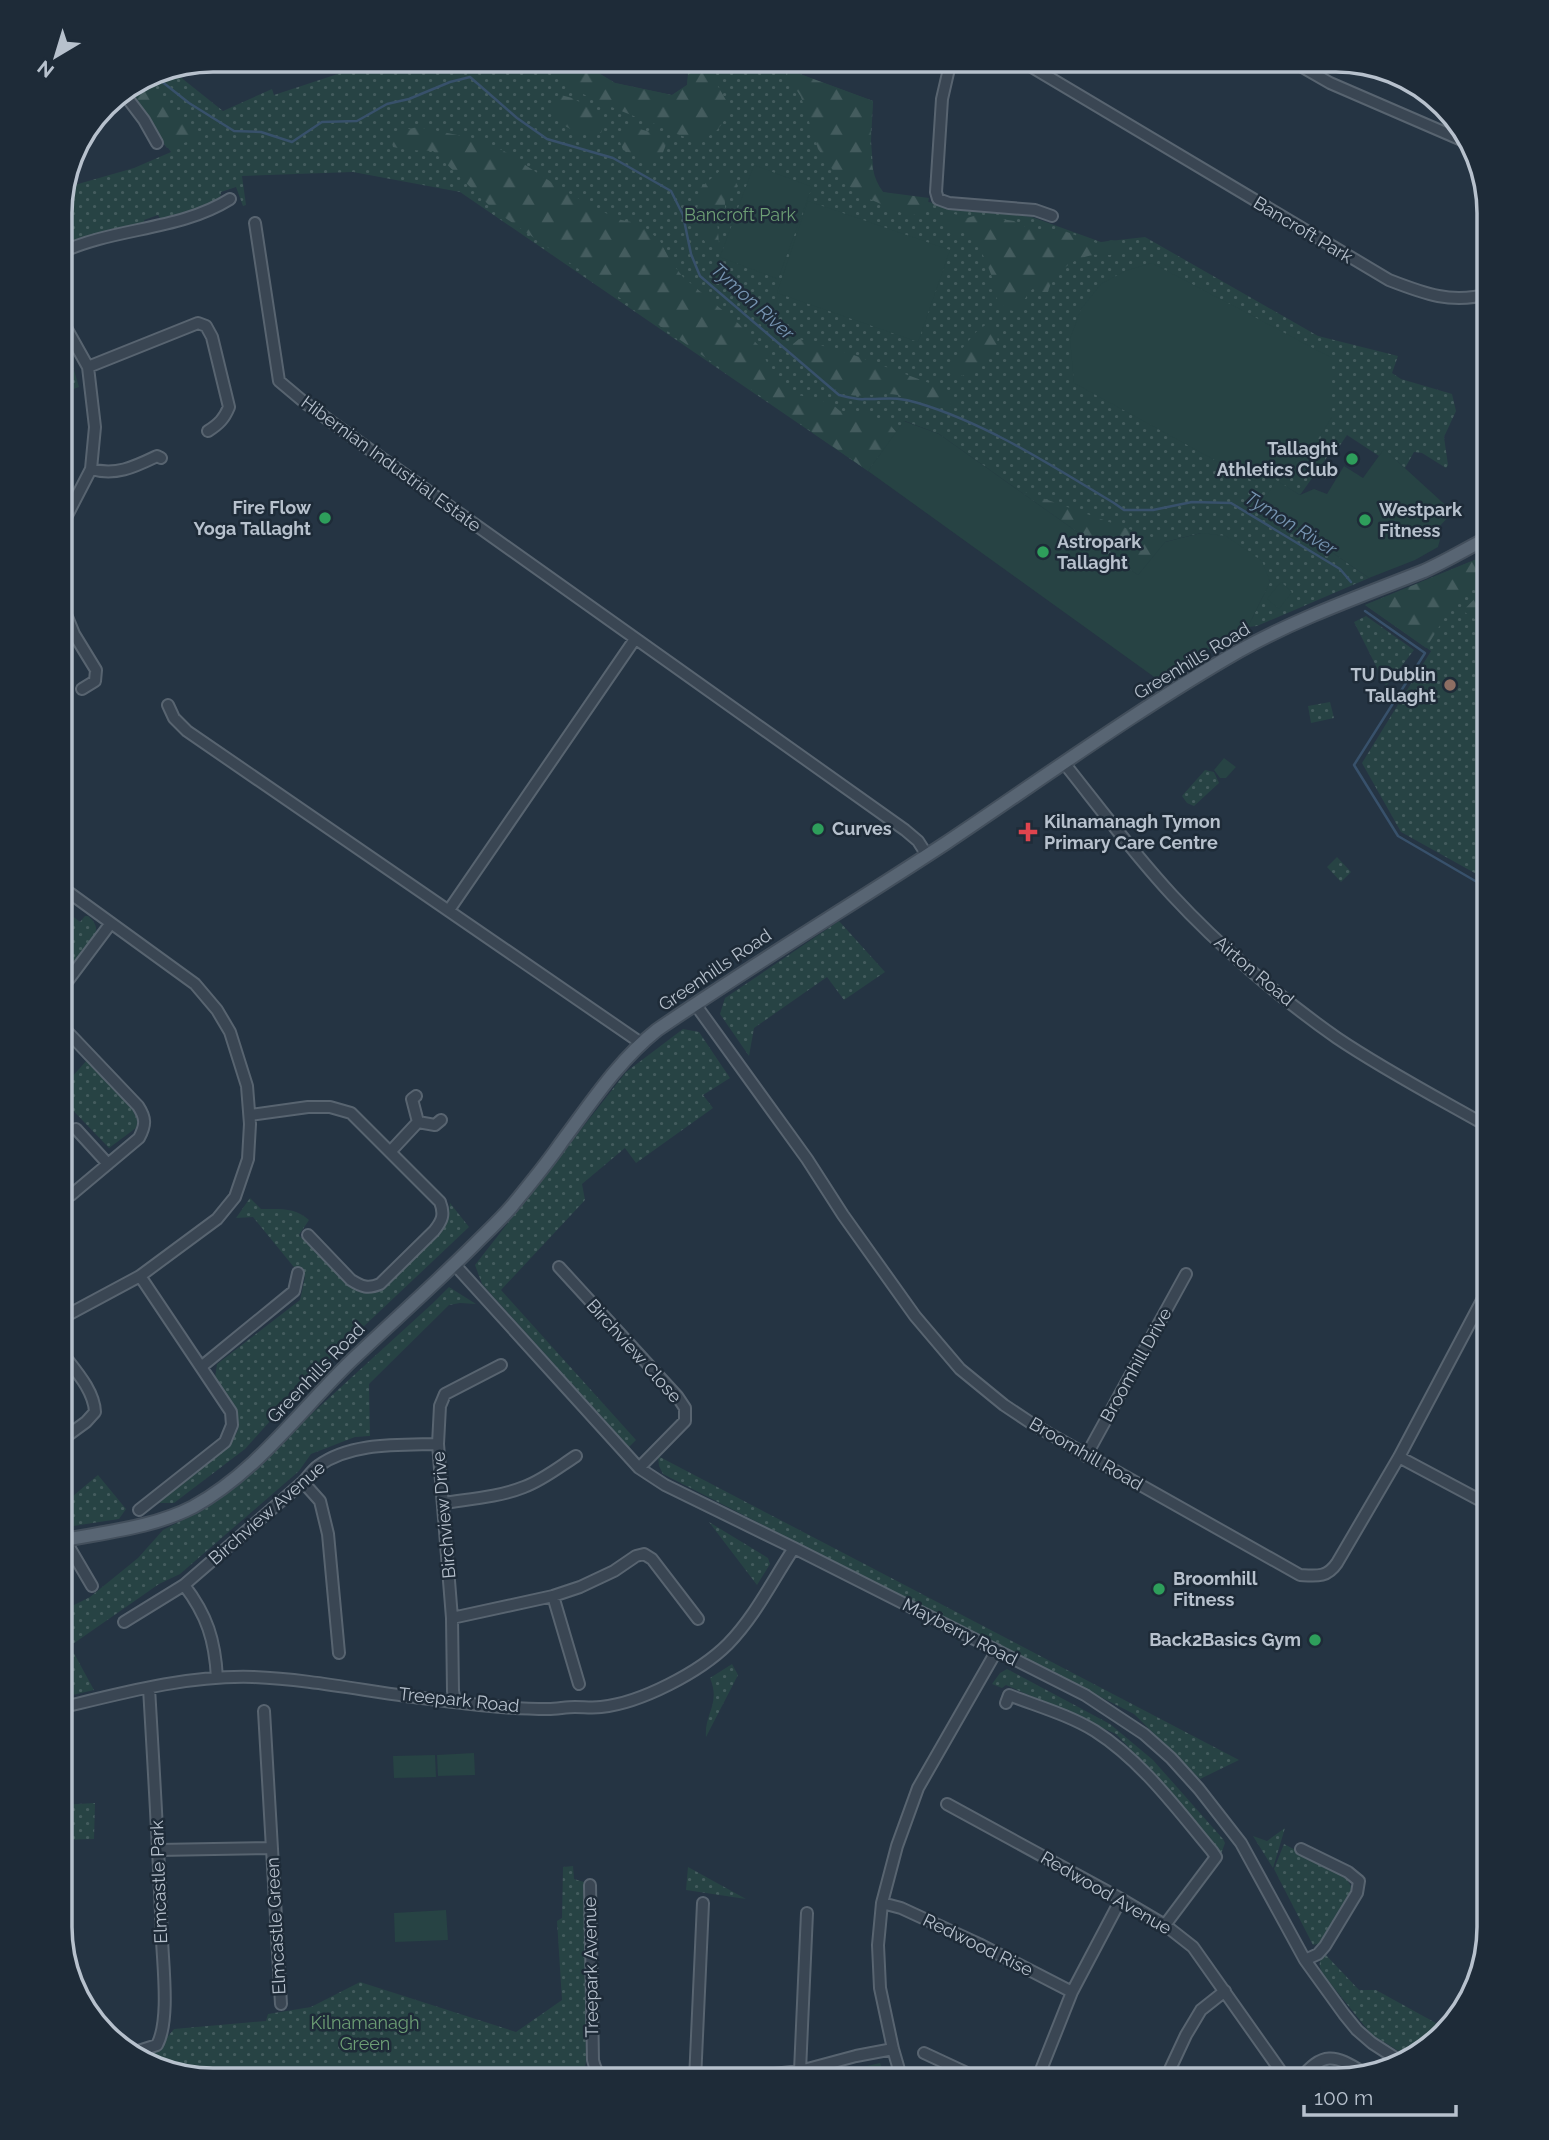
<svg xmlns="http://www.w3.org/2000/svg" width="1549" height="2140" viewBox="0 0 1549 2140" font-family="Raleway,sans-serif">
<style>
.green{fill:url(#green-dots)}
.forest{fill:url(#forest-firs)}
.pitch{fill:#274344}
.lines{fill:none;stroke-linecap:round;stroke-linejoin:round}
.stream{stroke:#38516b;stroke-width:2.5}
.minor-casing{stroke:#586470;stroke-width:14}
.major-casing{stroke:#434f5c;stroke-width:16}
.minor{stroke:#3a4653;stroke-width:10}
.major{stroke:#586573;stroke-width:12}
.leisure-dot{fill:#2e9e5b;stroke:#1e2b38;stroke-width:2.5}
.education-dot{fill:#8d6e63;stroke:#1e2b38;stroke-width:2.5}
.health-dot{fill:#e0444e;stroke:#1e2b38;stroke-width:2.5}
.labels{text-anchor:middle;stroke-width:5;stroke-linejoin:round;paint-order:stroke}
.park-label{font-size:18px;fill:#6d9f75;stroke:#1e2b38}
.street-label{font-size:18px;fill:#b7c1cd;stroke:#1e2b38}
.poi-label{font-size:18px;font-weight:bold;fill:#b7c1cd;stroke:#1e2b38;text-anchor:start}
.water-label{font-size:19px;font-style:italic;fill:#7694b1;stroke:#1e2b38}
.rim{fill:none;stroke:#b7c1cd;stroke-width:3.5}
</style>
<defs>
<pattern id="green-dots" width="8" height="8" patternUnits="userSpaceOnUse" patternTransform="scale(1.75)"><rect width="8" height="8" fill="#274344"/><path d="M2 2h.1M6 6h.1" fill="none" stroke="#445c5e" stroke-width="1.8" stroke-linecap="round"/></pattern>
<pattern id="forest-firs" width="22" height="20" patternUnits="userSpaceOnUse" patternTransform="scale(1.75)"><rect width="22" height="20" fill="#274344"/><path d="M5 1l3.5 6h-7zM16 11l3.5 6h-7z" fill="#445c5e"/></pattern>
</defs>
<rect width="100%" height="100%" fill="#253443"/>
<path class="green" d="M380,60H582V63L615,83L672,95L687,85L688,75L682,60H762L873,101L871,141L874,180L883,192L947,206L1032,217L1101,242L1145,237L1318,336L1398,356L1392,373L1401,379L1452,394L1456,411L1444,437L1448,465L1446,468L1422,453L1414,452L1405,468L1384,450L1379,456L1347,435L1334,454L1330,453L1300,495L1276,481L1263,504L1369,578L1257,626L1248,627L1270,581L1201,533L1165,542L1138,575L939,434L905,421L868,471L460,192L353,172L242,176L246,205L243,206L236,187L221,192L220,200L162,222L158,215L144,220L146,227L77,240L60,248V202L64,188L134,168L171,152L124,89L154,71L169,68L223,111L272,89L274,95Z
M60,338L69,354L79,387L60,394Z
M1489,554V881L1401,832L1362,763L1431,651L1365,605Z
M1366,616L1414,650L1386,686L1354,622Z
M1330,702L1334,718L1311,723L1308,706Z
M1205,770L1214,772L1219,783L1194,806L1187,803L1182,796Z
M1337,857L1351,872L1341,882L1327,867Z
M60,895L71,904L66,911L80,922L85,916H88C95,922 98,927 95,936L60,981Z
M839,921L885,972L844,1000L827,977L754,1028L749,1056L720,1014L725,998Z
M683,1029L699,1032L730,1078L703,1095L713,1108L636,1163L625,1148L582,1184L585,1200L501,1290L636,1440L629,1447L482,1284L475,1265L626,1072Z
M88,1059L129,1103L138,1121L136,1128L109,1148L60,1097V1090Z
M250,1198L261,1209C280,1209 295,1207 309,1220L299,1235L350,1286C361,1292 368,1293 380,1290L440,1230L448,1218L450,1203L469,1227L306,1381L245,1449L174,1503H157L231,1442L238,1430L237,1412L215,1378L217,1364L300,1300L305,1277L293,1266L253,1217L236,1218Z
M449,1287L476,1304L460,1303L449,1305L369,1384L370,1436L355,1437L311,1454L299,1471L180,1574L159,1584L70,1646L94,1690L60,1698V1612L90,1597L138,1558L163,1530L213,1504L433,1303Z
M658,1456L1239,1760L1200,1779L1134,1714L663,1474L659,1466Z
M98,1475L126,1509L119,1519L60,1528V1505L61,1506Z
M709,1522L768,1558L770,1564L757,1585Z
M732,1664L738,1675L706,1737C704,1713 721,1705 710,1678Z
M1007,1669L1110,1724L1153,1760L1223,1839L1225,1843L1221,1854L1155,1775L1116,1734L1006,1685L1002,1688L992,1684L1000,1673Z
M95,1803L94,1839L60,1840V1805Z
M1285,1828L1273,1868L1253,1836L1267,1841Z
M1284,1844L1345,1876L1353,1890L1322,1943L1313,1945L1274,1869Z
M573,1866L574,1879L584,1882L586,2062L583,2075L588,2080H203L141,2061L149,2059L174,2029L266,2021L268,2014L311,2007L360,1982L516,2032L562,2000L557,1921L562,1918L563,1867Z
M688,1867L746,1899L686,1890Z
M1325,1954L1359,1990H1376L1445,2028L1413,2060L1371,2034L1322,1973C1319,1966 1318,1960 1325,1954Z
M880,2063L886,2080H809Z"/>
<path class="forest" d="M559,60H582V63L615,83L672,95L687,85L688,75L698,68L709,71L730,107C724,123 716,138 697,139C683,139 667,129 655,124C622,112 590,99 559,81Z
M789,70L873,101C871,131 865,168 883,192L929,198L926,212L909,216L860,195L837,176L818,149L801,97L787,75Z
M139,80L162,99L200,138L167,148L124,89Z
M561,95L572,98L603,114L605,120L601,133C577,133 558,131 553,104Z
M625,125L654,133L667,142L662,155L648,160L623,150L619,139Z
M418,127L477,139L504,151L568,193L617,219L641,224L660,241L671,262L683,277L739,324L758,345L778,384L793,394L817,399L832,404L840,411L859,412L887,421L896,432L868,471L494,210L433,151L408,150L393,147L390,133Z
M721,170L732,176L738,186L734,192L725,200V211L717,221L719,243L716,248L706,243L703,239L696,211L700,200L699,189Z
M951,213L967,218L977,215L1014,221L1022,227C1039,221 1036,239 1059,229L1099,244L1111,240L1117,241L1120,247V252C1111,257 1102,254 1093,255C1073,258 1053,273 1048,292H1042L1037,286C1028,291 1023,301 1021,310C1011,315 999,304 995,295C992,286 996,293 994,284C991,272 981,247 972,238C965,231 957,230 947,227L943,217Z
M988,323L995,326L998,332L997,345L972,372L962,376L954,369V358L976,332Z
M799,339L851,354L948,390L950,394L951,405C939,412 912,399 898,395C878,391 858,401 838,391C821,382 806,365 791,353L793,344Z
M1017,489L1165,542L1138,575Z
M1489,554V582L1462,595L1455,601L1426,648L1365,605Z
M1489,588V629L1463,611L1480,593Z"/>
<path class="pitch" d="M473,60H552V64L474,69Z
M754,165L812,187L778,279L720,257Z
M808,201L950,250L918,342L777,293Z
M1152,263L1332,358V417L1318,439L1303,458L1283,469L1253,481L1074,383L1070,339L1081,309L1101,284L1125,271Z
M904,421L939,434L1138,575L1165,542L1201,533L1226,536L1262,561L1270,582L1248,627L1157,679L868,471Z
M1384,449L1453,512L1438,528L1441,536L1438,547L1415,560L1369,578L1262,504L1276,480L1300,495L1314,489L1327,494L1344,466L1363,478Z
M1281,582L1292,592L1279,609L1267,599Z
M1224,758L1236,767L1226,778H1220L1214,770Z
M474,1753L475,1775L438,1776L437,1755Z
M435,1755L436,1777L394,1778L393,1756Z
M446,1910L448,1940L395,1942L394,1913Z"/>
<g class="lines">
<path class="stream" d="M151,73L189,103L234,131L261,132L292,142L322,122L357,121L387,104L409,99L450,82L470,77L517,118L547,139L613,158L671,191L683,215L691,254L700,276L839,395C847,397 857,400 865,399C886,399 897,396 918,403C988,424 1052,466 1114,503L1124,510H1153L1192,502L1231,503L1340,569L1351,582
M1365,611L1425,653L1354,765L1398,836L1489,889"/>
<g class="minor-casing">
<path id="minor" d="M951,60L942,99L936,192L938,199L949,203L1035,210L1052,216
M1020,60L1389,280C1425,294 1451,304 1489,294
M1290,60L1330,83L1471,144
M122,91L144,120L157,143
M255,223L279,381L304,402L359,442L905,830L918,841L927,855
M60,253C114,227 179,231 230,199
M88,367L198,323L206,326L212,337L229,407C224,419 219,424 208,431
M91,469C116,476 134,467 157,456L161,458
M60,529L91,469L95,427L88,367L60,317
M60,600L74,634L96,670L95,681L82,689
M168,705L174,718L187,731L641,1043
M1064,763C1099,807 1133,853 1172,895C1219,946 1280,998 1337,1038C1386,1071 1438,1098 1489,1127
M449,910L635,639
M60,991L111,923
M695,1004L807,1159L843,1215L915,1316L960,1369L1004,1405L1034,1425L1300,1575C1316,1576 1327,1578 1337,1563L1399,1457L1489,1287
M60,1024L138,1106C146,1118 146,1125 139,1138L71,1195
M416,1096L412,1099L418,1122L435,1125L441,1120
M250,1115L308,1107H330L351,1113L440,1202C445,1215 442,1221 434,1231L380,1284C368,1289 362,1287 351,1280L308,1235
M76,1129L108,1164
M390,1152L418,1122
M455,1265L639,1468L665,1485L794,1548L1085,1695L1144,1734L1171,1758L1199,1789L1241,1843L1305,1960L1344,2014L1357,2030L1372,2043L1403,2063
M559,1267L677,1396L685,1408V1421L639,1468
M60,1319L140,1276L217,1219L235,1197L248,1159L250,1124L247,1086L230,1032L217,1010L195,984L60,886
M201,1367L294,1291L298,1273
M60,1441L86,1422L95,1412C94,1389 73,1368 60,1350
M1086,1456L1186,1274
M1399,1457L1489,1505
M303,1482L320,1501L328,1534L339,1653
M444,1503C470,1499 499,1497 524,1487C543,1480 559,1467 576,1456
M139,1510L225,1442L232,1425L231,1412L140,1276
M65,1540L92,1586
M553,1596L579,1684
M452,1618L553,1596L580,1587L614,1571L636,1556L644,1554L652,1559L698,1619
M124,1622L184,1585
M217,1678C215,1640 207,1615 184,1585L303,1482C308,1477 312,1470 318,1466C351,1442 399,1445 438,1444
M455,1701L453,1691L452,1618L438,1444L440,1406L445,1394L501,1365
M1006,1703L1009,1695C1037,1706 1069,1715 1095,1731C1142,1761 1176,1808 1212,1851L1216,1857L1165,1925
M60,1708C122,1693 188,1675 253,1677C304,1679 355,1689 406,1696C453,1702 501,1709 548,1709C557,1709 566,1707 575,1707C584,1707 593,1708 601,1707C641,1703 700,1672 728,1644C756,1615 772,1581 794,1548
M264,1711L281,2004
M947,1804L1121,1899L1165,1925L1193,1947L1287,2080
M1301,1849L1348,1872L1359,1881L1357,1893L1325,1946L1318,1954L1305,1960
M158,1850L272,1848
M590,1885L593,2060C596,2073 600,2076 611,2080
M882,1903L901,1908L979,1944L1072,1992
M924,2053L982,2080
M129,2054L157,2045C170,2021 163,1967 162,1939C159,1855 154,1772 149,1688
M800,2071L807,1913
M695,2080L703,1903
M719,2080L800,2071L856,2056L893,2049
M902,2080L893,2049L880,1988L878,1945L882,1903L897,1846L918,1788L997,1650
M1037,2080L1072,1992L1121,1899
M1165,2080L1186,2035L1201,2010L1225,1991
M1299,2080C1323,2051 1334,2054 1364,2073"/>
</g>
<g class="major-casing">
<path id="major" d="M60,1541C104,1532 152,1528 193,1507C257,1472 300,1410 352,1360C393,1321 435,1284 475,1244C488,1231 501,1219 512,1206C529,1185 546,1165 561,1143C591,1103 618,1061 657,1030C752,965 850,906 946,843C1043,778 1138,709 1239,651C1298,618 1361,596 1424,571C1446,561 1468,548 1489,537"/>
</g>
<use href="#minor" class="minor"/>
<use href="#major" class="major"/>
</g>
<g class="leisure-dot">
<circle cx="1352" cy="459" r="7"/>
<circle cx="325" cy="518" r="7"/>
<circle cx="1365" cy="520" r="7"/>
<circle cx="1043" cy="552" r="7"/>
<circle cx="818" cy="829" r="7"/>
<circle cx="1159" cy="1589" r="7"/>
<circle cx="1315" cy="1640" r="7"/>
</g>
<circle class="education-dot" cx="1450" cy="685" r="7"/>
<path class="health-dot" d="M1024.5 821.5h7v7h7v7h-7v7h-7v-7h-7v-7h7z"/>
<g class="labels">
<g class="park-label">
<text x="740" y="221">Bancroft Park</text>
<text x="365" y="2029">Kilnamanagh<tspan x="365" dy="21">Green</tspan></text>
</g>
<g class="street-label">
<text transform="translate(1303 230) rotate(31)" y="6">Bancroft Park</text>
<text transform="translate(391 464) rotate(36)" y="6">Hibernian Industrial Estate</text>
<text transform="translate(1192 661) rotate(-31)" y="6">Greenhills Road</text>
<text transform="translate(715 970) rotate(-34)" y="6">Greenhills Road</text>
<text transform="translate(1254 971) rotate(40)" y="6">Airton Road</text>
<text transform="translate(634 1351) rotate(48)" y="6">Birchview Close</text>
<text transform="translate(1136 1365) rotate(-61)" y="6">Broomhill Drive</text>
<text transform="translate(316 1373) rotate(-46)" y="6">Greenhills Road</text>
<text transform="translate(1086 1454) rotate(30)" y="6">Broomhill Road</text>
<text transform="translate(267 1513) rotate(-41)" y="6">Birchview Avenue</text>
<text transform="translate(444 1515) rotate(-95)" y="6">Birchview Drive</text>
<text transform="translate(960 1632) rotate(27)" y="6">Mayberry Road</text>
<text transform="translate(459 1700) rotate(6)" y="6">Treepark Road</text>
<text transform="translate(159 1882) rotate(-92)" y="6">Elmcastle Park</text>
<text transform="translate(1106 1893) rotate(30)" y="6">Redwood Avenue</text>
<text transform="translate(276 1926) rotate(-93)" y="6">Elmcastle Green</text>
<text transform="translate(978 1945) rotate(26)" y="6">Redwood Rise</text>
<text transform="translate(591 1967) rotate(-91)" y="6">Treepark Avenue</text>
</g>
<g class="poi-label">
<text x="1338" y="455" text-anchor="end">Tallaght<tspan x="1338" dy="21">Athletics Club</tspan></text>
<text x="311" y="514" text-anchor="end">Fire Flow<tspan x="311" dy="21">Yoga Tallaght</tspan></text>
<text x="1379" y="516">Westpark<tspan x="1379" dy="21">Fitness</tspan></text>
<text x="1057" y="548">Astropark<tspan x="1057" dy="21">Tallaght</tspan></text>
<text x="1436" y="681" text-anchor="end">TU Dublin<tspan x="1436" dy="21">Tallaght</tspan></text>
<text x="1044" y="828">Kilnamanagh Tymon<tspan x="1044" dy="21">Primary Care Centre</tspan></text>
<text x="832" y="835">Curves</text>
<text x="1173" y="1585">Broomhill<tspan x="1173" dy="21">Fitness</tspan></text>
<text x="1301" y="1646" text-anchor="end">Back2Basics Gym</text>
</g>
<g class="water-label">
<text transform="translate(753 301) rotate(42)" y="7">Tymon River</text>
<text transform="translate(1291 523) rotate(32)" y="7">Tymon River</text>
</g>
</g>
<path d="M0 0H1549V2140H0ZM213 72H1336A141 141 0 0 1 1477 213V1927A141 141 0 0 1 1336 2068H213A141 141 0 0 1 72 1927V213A141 141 0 0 1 213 72Z" fill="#1e2b38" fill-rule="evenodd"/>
<path class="rim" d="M213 72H1336A141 141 0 0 1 1477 213V1927A141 141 0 0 1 1336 2068H213A141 141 0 0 1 72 1927V213A141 141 0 0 1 213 72Z"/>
<g transform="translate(56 56) rotate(218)" stroke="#1e2b38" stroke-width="5" paint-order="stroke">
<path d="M0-5L12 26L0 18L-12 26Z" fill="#b7c1cd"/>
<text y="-10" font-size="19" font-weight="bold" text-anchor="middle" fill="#b7c1cd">N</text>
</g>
<path d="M1304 2105v10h152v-10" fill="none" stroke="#b7c1cd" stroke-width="3.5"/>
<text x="1314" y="2105" font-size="21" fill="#b7c1cd" stroke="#1e2b38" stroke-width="5" paint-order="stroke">100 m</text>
</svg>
